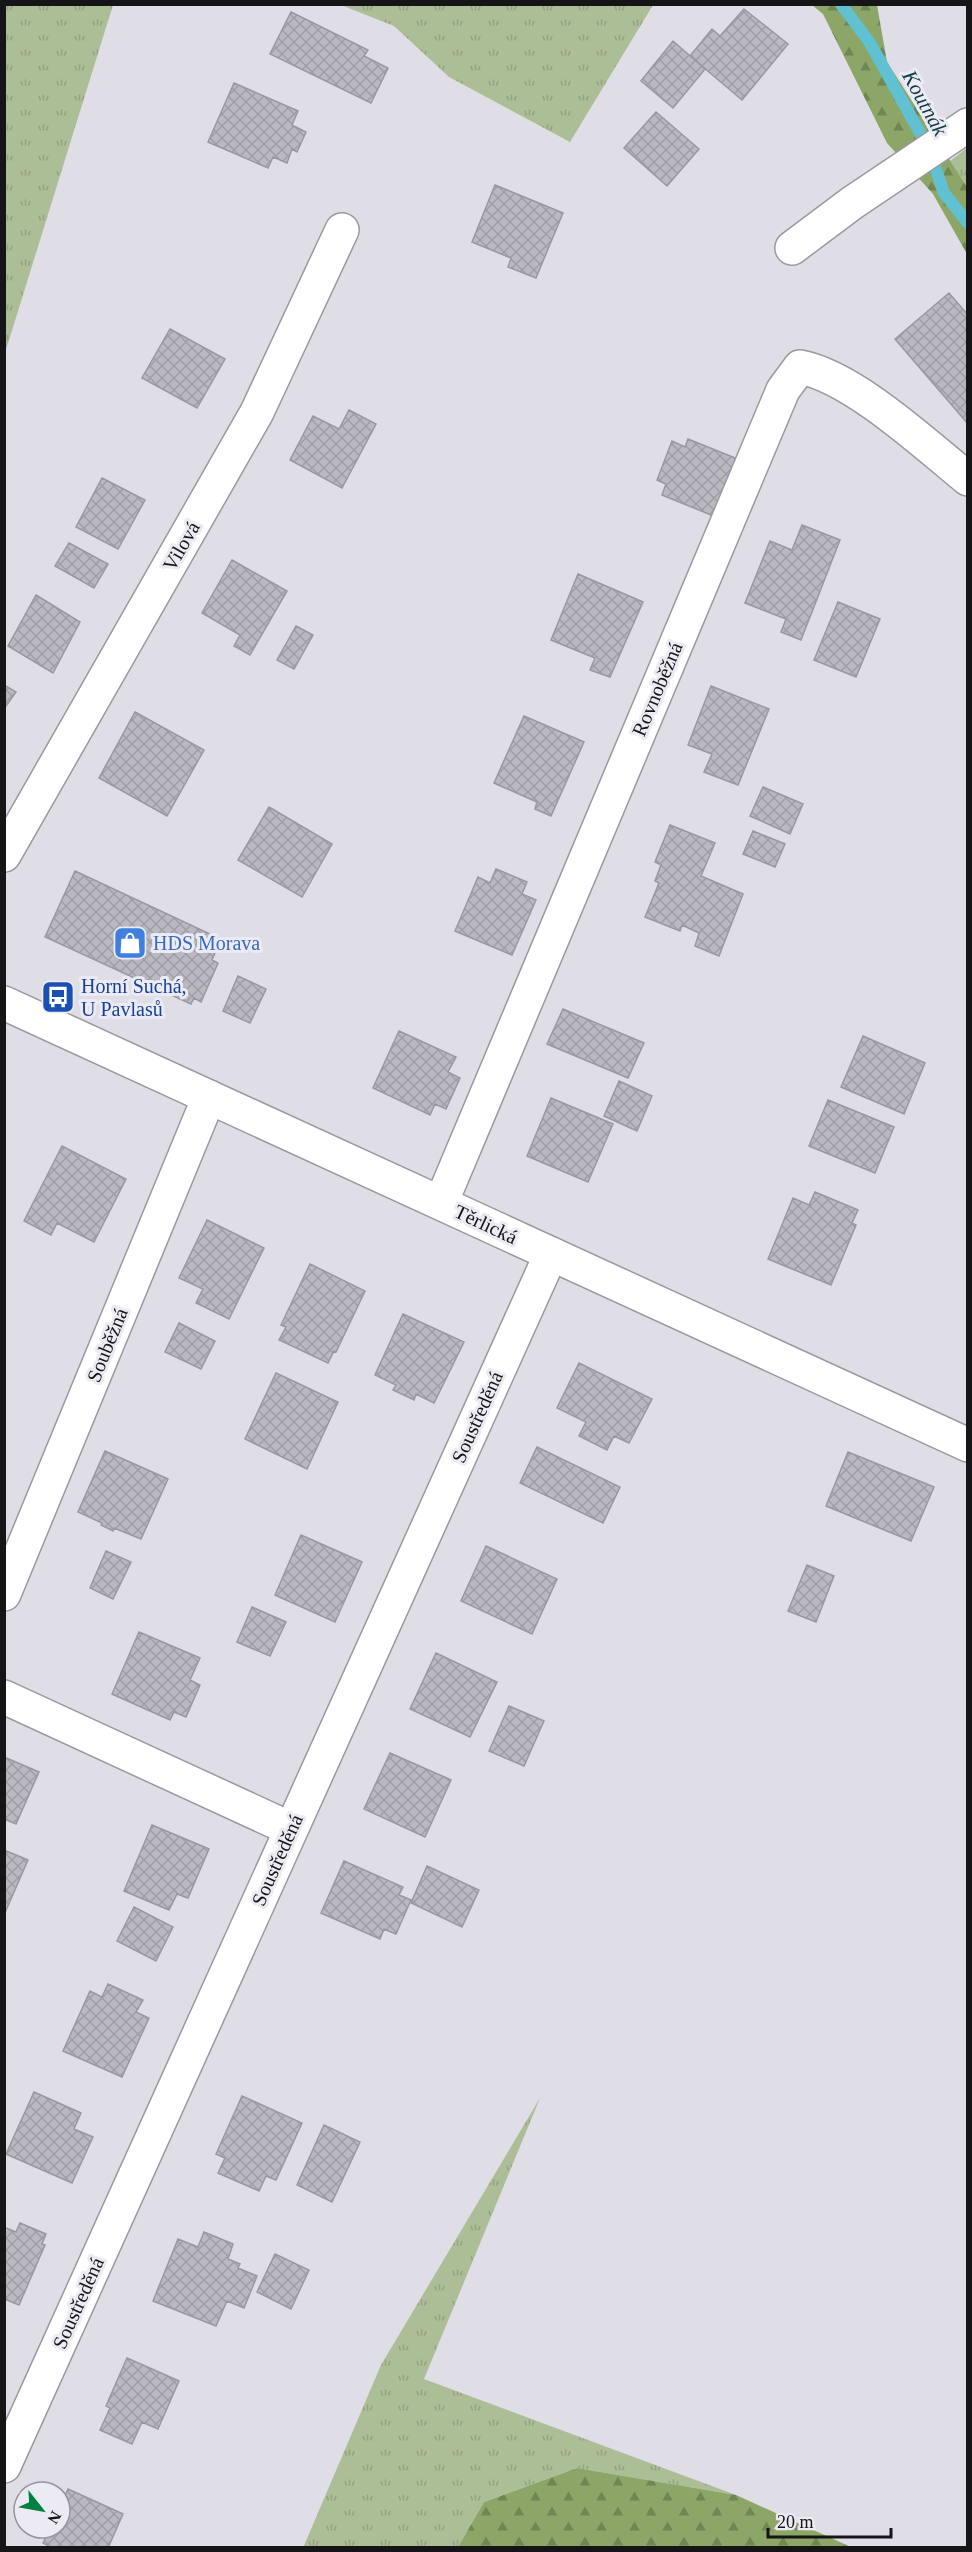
<svg xmlns="http://www.w3.org/2000/svg" width="972" height="2552" viewBox="0 0 972 2552" font-family="'Times New Roman',serif">
<style>
.grass{fill:url(#grass-tufts)}
.forest{fill:url(#forest-firs)}
.lines{fill:none;stroke-linecap:round;stroke-linejoin:round}
.stream{stroke:#60c1d3;stroke-width:12}
.building{fill:url(#building-cross-hatch);stroke:#9998a0;stroke-width:1.5}
.minor-casing{stroke:#9a99a1;stroke-width:36}
.major-casing{stroke:#9a99a1;stroke-width:36}
.minor{stroke:#fff;stroke-width:33}
.major{stroke:#fff;stroke-width:33}
.labels{text-anchor:middle;stroke-width:6;stroke-linejoin:round;paint-order:stroke}
.street-label{font-size:20px;fill:#151417;stroke:#ecebf3}
.shop-label{font-size:20px;fill:#366cbe;stroke:#ecebf3;text-anchor:start}
.transit-label{font-size:20px;fill:#164399;stroke:#ecebf3;text-anchor:start}
.water-label{font-size:21px;font-style:italic;fill:#103d45;stroke:#ecebf3}
</style>
<defs>
<pattern id="grass-tufts" width="24" height="20" patternUnits="userSpaceOnUse" patternTransform="scale(1.5)"><rect width="24" height="20" fill="#acbe96"/><path d="M3 7l-1-3M5 7V3M7 7l1-3M15 17l-1-3M17 17v-4M19 17l1-3" fill="none" stroke="#93a281"/></pattern>
<pattern id="forest-firs" width="22" height="20" patternUnits="userSpaceOnUse" patternTransform="scale(1.5)"><rect width="22" height="20" fill="#8ba666"/><path d="M5 1l3.5 6h-7zM16 11l3.5 6h-7z" fill="#708653"/></pattern>
<pattern id="building-cross-hatch" width="8" height="8" patternUnits="userSpaceOnUse" patternTransform="scale(1.5)"><rect width="8" height="8" fill="#bab9c1"/><path d="M0 0l8 8M0 8l8-8" fill="none" stroke="#9f9ea5"/></pattern>
</defs>
<rect width="100%" height="100%" fill="#dfdde6"/>
<path class="grass" d="M5,4L113,5L5,353L4,5Z
M341,5L653,4V5L570,142L449,77L394,26Z
M967,148V187L950,161Z
M540,2098L424,2379L736,2495L577,2468L484,2502L458,2547L303,2548L381,2365Z"/>
<path class="forest" d="M812,5H877L887,62L967,187V254L933,194L887,143L823,14Z
M577,2468L736,2495L851,2547H458L484,2502Z"/>
<g class="lines">
<path class="stream" d="M841,4L870,43L929,149L944,193L968,223"/>
</g>
<path class="building" d="M744,9L788,44L742,100L690,56L712,29L720,36Z
M291,12L368,50L364,56L388,68L371,103L270,54Z
M673,41L705,69L673,108L641,81Z
M234,83L298,111L292,125L306,132L297,152L292,149L287,163L273,157L268,168L208,142Z
M656,112L699,149L667,186L624,148Z
M495,185L563,213L536,278L508,267L511,258L472,242Z
M949,293L968,315V424L895,339Z
M170,329L225,359L197,408L142,378Z
M349,410L376,424L342,488L290,460L313,416L339,429Z
M688,439L740,460L716,517L662,495L666,484L657,480L672,441L685,447Z
M102,478L145,500L118,549L76,527Z
M802,525L840,540L801,640L781,632L786,619L745,603L770,541L792,550Z
M69,543L108,564L94,588L55,566Z
M232,560L287,591L250,655L234,646L240,635L202,613Z
M578,574L643,602L610,677L590,670L595,658L551,640Z
M36,595L80,622L53,673L8,646Z
M838,602L880,619L856,677L814,660Z
M296,626L313,635L294,669L277,660Z
M4,685L16,692L4,709Z
M711,686L769,709L738,785L704,772L712,754L688,745Z
M135,712L204,750L167,816L99,778Z
M524,716L584,742L551,816L535,809L537,802L494,783Z
M763,787L803,804L790,834L750,816Z
M269,807L332,844L302,897L238,860Z
M670,825L715,843L701,876L743,894L719,956L695,946L699,933L682,925L680,931L645,917L659,883L655,881L661,865L655,862Z
M753,831L785,844L775,867L743,854Z
M496,869L527,882L522,894L536,900L512,955L455,931L478,877L490,883Z
M75,871L221,939L212,960L218,963L201,1002L194,998L191,1004L45,937Z
M238,976L266,989L250,1023L223,1011Z
M563,1009L644,1043L628,1078L547,1044Z
M399,1031L456,1057L448,1072L460,1078L446,1109L435,1104L430,1115L373,1088Z
M863,1036L925,1063L904,1114L841,1087Z
M619,1081L652,1096L637,1131L604,1116Z
M551,1098L613,1124L588,1182L527,1156Z
M828,1100L894,1127L875,1173L809,1146Z
M62,1146L126,1179L94,1242L57,1223L51,1235L24,1221Z
M815,1192L858,1210L852,1223L856,1225L831,1285L768,1259L793,1198L809,1205Z
M207,1220L264,1248L229,1319L196,1303L203,1289L179,1278Z
M310,1264L365,1291L336,1352L334,1351L328,1363L279,1340L286,1327L281,1325Z
M403,1314L464,1342L434,1403L416,1394L414,1400L393,1390L396,1385L375,1375Z
M179,1323L215,1341L201,1369L165,1352Z
M579,1363L652,1399L629,1443L614,1436L607,1450L579,1436L586,1422L557,1408Z
M276,1373L338,1402L307,1469L245,1439Z
M537,1447L620,1487L603,1523L520,1483Z
M105,1451L168,1479L141,1539L114,1528L113,1531L101,1525L102,1523L78,1512Z
M848,1452L934,1487L911,1541L826,1506Z
M301,1535L362,1562L335,1622L275,1595Z
M486,1546L557,1579L532,1634L461,1601Z
M106,1551L131,1562L113,1599L90,1588Z
M807,1565L834,1576L816,1622L788,1611Z
M252,1607L286,1622L270,1656L237,1642Z
M139,1632L200,1658L190,1680L200,1685L186,1717L174,1712L170,1720L112,1694Z
M436,1653L497,1682L470,1737L410,1709Z
M509,1706L544,1721L524,1766L489,1751Z
M390,1753L451,1780L425,1837L364,1809Z
M4,1757L39,1772L16,1824L4,1819Z
M152,1825L209,1849L188,1898L177,1894L169,1910L124,1891Z
M4,1850L28,1860L4,1915Z
M344,1861L403,1887L399,1895L411,1900L396,1934L384,1929L380,1939L321,1913Z
M427,1866L479,1890L462,1927L411,1903Z
M134,1907L173,1927L156,1961L117,1941Z
M108,1984L143,2000L136,2012L149,2018L122,2077L63,2051L90,1991L102,1997Z
M34,2092L81,2113L74,2129L93,2137L72,2183L6,2154Z
M242,2096L302,2123L276,2180L266,2176L259,2191L218,2173L225,2158L216,2154Z
M324,2125L360,2142L332,2202L297,2185Z
M20,2223L46,2234L42,2244L45,2245L19,2305L4,2299V2227L16,2232Z
M204,2232L233,2244L228,2259L240,2264L238,2268L257,2276L244,2308L227,2301L216,2326L153,2301L178,2239L198,2247Z
M275,2254L309,2270L291,2309L257,2292Z
M127,2358L179,2381L158,2429L142,2422L132,2444L100,2430L110,2408L106,2406Z
M68,2489L123,2514L108,2548H52L43,2543L50,2528H60V2507Z"/>
<g class="lines">
<g class="minor-casing">
<path id="minor" d="M792,248L852,203L968,125
M4,855L257,412L342,230
M441,1203L783,390L800,367C853,377 925,444 968,479
M4,1594L209,1097
M4,1697L291,1829
M4,2466L551,1254"/>
</g>
<g class="major-casing">
<path id="major" d="M4,1003L968,1445"/>
</g>
<use href="#minor" class="minor"/>
<use href="#major" class="major"/>
</g>
<defs>
<g id="shop-square" transform="scale(1.725)"><rect x="-9" y="-9" width="18" height="18" rx="4" fill="#3f7fe0" stroke="#ecebf3"/><path d="M-5-2.5h2.3a2.7 3.5 0 0 1 5.4 0H5L5.5 6h-11ZM-1.5-2.5h3a1.5 2.3 0 0 0-3 0Z" fill="#fff"/></g>
<g id="bus-square" transform="scale(1.725)"><rect x="-9" y="-9" width="18" height="18" rx="4" fill="#1a4fb4" stroke="#ecebf3"/><path d="M-5-6H5V4H4V6H2V4H-2V6H-4V4H-5ZM-3.5-4V0h7V-4ZM-3.5 1.2v1.5H-2V1.2ZM2 1.2v1.5H3.5V1.2Z" fill="#fff"/></g>
</defs>
<g fill-rule="evenodd">
<use href="#shop-square" x="130" y="943"/>
<use href="#bus-square" x="58" y="997"/>
</g>
<g class="labels">
<g class="street-label">
<text transform="translate(181 546) rotate(-60)" y="7">Vilová</text>
<text transform="translate(657 689) rotate(-67)" y="7">Rovnoběžná</text>
<text transform="translate(486 1224) rotate(25)" y="7">Těrlická</text>
<text transform="translate(107 1345) rotate(-68)" y="7">Souběžná</text>
<text transform="translate(477 1417) rotate(-66)" y="7">Soustředěná</text>
<text transform="translate(277 1860) rotate(-66)" y="7">Soustředěná</text>
<text transform="translate(78 2303) rotate(-66)" y="7">Soustředěná</text>
</g>
<g class="shop-label">
<text x="153" y="950">HDS Morava</text>
</g>
<g class="transit-label">
<text x="81" y="993">Horní Suchá,<tspan x="81" dy="23">U Pavlasů</tspan></text>
</g>
<g class="water-label">
<text transform="translate(925 103) rotate(61)" y="7">Koutnák</text>
</g>
</g>
<rect width="972" height="2552" fill="none" stroke="#151417" stroke-width="12"/>
<g transform="translate(42 2510) rotate(121)"><circle r="28" fill="#ecebf3" stroke="#96959b" stroke-width="1.5"/>
<path d="M0-4.5L10 22L0 15L-10 22Z" fill="#00833e"/>
<text y="-9" font-size="16" font-weight="bold" text-anchor="middle" fill="#151417">N</text>
</g>
<path d="M768 2528v9h123v-9" fill="none" stroke="#151417" stroke-width="3"/>
<text x="777" y="2528" font-size="18" fill="#151417" stroke="#ecebf3" stroke-width="4.5" paint-order="stroke">20 m</text>
</svg>
